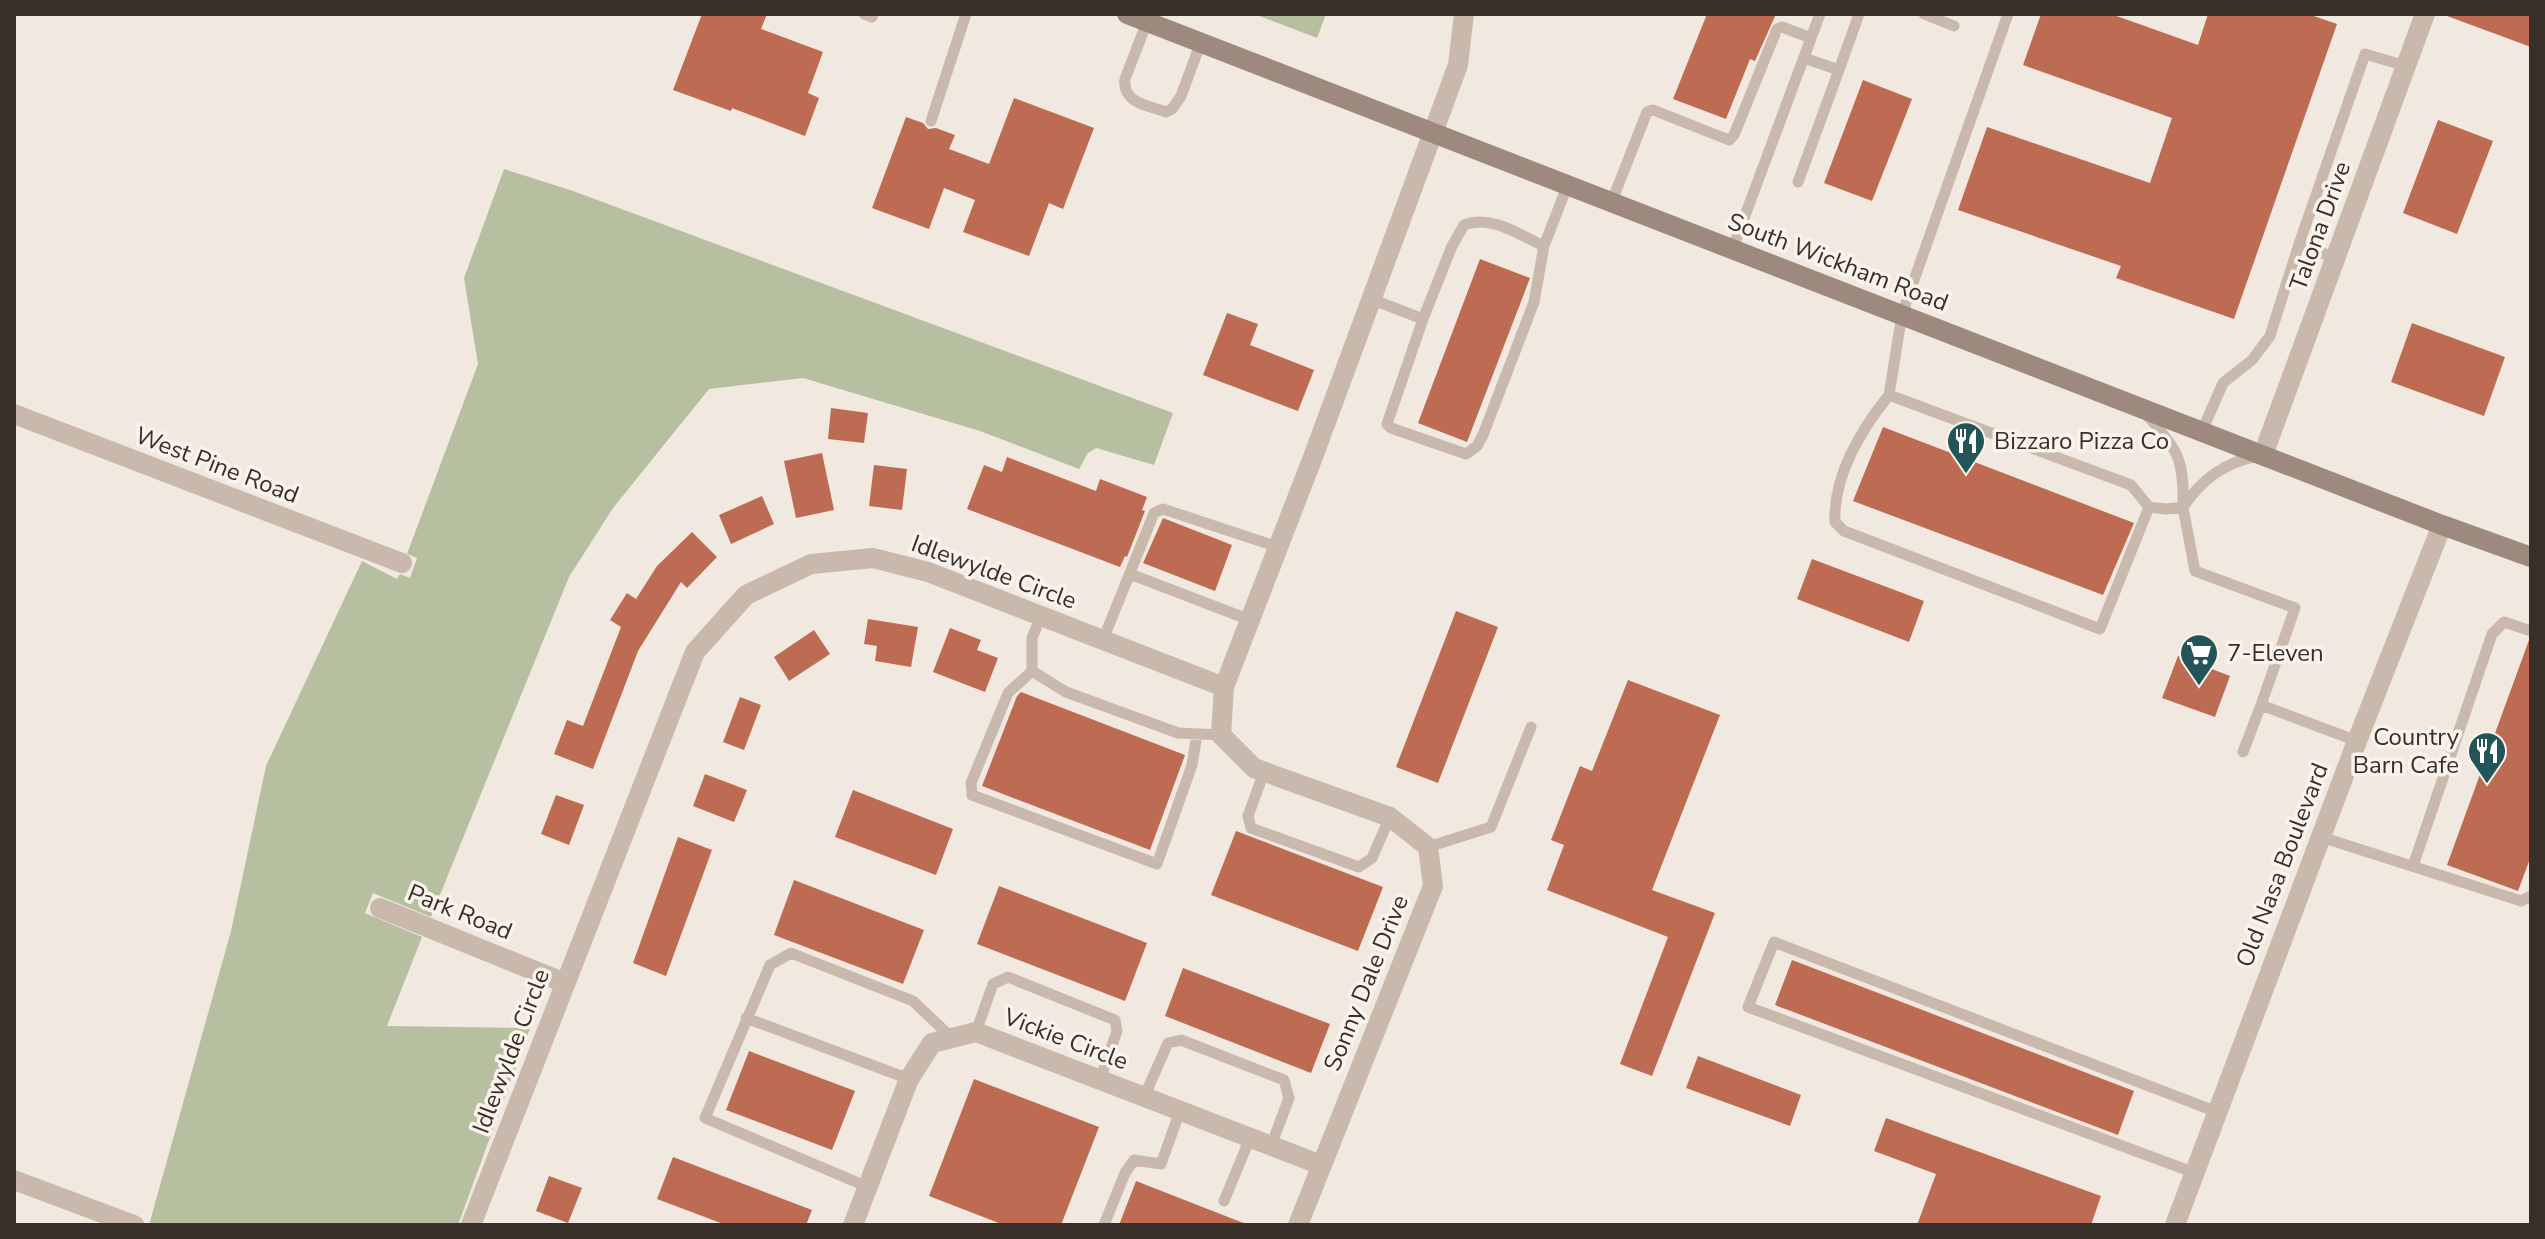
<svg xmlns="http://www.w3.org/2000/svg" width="2545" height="1239" viewBox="0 0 2545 1239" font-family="'Nunito Sans',sans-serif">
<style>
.green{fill:#b6c0a1}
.building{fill:#bd6b52}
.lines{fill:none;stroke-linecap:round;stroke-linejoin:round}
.lane{stroke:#c9b9ad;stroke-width:11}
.street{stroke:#c9b9ad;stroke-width:20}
.secondary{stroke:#9d897e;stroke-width:20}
.labels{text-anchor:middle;stroke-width:7;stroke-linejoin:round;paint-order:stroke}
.street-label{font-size:24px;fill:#382f2b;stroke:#f9f3ec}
.poi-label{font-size:24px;fill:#382f2b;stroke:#f9f3ec;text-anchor:start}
</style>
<rect width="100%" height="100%" fill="#f1e9e0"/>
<path class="green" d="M1254,14H1326L1317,38Z
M504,169L573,191L1173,413L1154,465L1096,448L1088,453L1079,469L980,431L803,378L709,389L613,508L569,577L431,917L373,893L365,913L422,937L387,1026L530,1028L458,1225H149L231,931L266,766L362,561L397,579L400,574L410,578L417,558L407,554L478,364L464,278Z"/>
<path class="building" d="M702,14H767L761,29L823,52L808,93L819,98L805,136L732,108L731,111L673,90Z
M1707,14H1776L1755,61L1750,59L1726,119L1673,99Z
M2041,14H2111L2198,45L2208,14H2308L2337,24L2234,319L2116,278L2121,266L1958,210L1987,127L2150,183L2172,118L2023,65Z
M2447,14H2531V47L2447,16Z
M1863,80L1912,99L1872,201L1824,183Z
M1014,98L1094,128L1063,209L1049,203L1029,256L963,232L975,200L944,188L929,229L872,208L906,117L923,123L928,129L936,128L955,135L949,149L989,164Z
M2438,120L2493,141L2457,234L2403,213Z
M1480,259L1530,278L1467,442L1418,423Z
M1227,313L1258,324L1250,345L1314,370L1298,411L1203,375Z
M2412,323L2505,357L2484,416L2391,382Z
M831,408L868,413L864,443L828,439Z
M1883,427L2134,523L2103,595L1853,501Z
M822,453L834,510L796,518L784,461Z
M1007,457L1096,491L1100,479L1147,497L1142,510L1145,511L1127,557L1125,556L1120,567L967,509L984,465L1002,472Z
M874,465L907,469L902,510L869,506Z
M762,496L774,524L731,544L719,515Z
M1163,518L1232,545L1215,591L1143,563Z
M692,532L717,557L687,588L681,582L638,651L593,769L554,754L567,720L583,726L621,627L610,620L627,593L636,599L657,566Z
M1812,559L1924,601L1909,642L1797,599Z
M1456,611L1498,627L1438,783L1396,767Z
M868,619L918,627L911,667L875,661L877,646L864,644Z
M950,628L981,640L977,650L998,658L985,692L933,672Z
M814,630L830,654L789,681L774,657Z
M2529,640L2531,641V856L2518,891L2447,865Z
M2178,656L2230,676L2215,717L2162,698Z
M1628,680L1720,715L1652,890L1715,913L1652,1076L1620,1064L1668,937L1547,890L1564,845L1551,840L1580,766L1592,771Z
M1021,692L1185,755L1150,850L982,786L1017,696Z
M740,697L761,705L744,750L723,742Z
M705,774L747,790L734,822L693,806Z
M853,790L953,829L936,875L835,837Z
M556,795L584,805L569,845L541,834Z
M1236,831L1383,887L1358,951L1211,895Z
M678,837L712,850L666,976L633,963Z
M794,880L924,930L903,984L774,935Z
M999,886L1147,943L1125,1001L977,944Z
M1792,960L2134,1091L2118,1135L1775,1005Z
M1183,968L1330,1024L1311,1073L1165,1016Z
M749,1051L855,1091L832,1150L726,1110Z
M1698,1056L1801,1095L1790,1126L1686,1088Z
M974,1079L1099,1127L1061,1225H1004L929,1196Z
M1886,1118L2101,1196L2091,1225H1917L1936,1174L1874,1151Z
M673,1157L812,1210L806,1225H726L657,1199Z
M549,1176L582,1188L568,1223L536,1211Z
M1136,1181L1246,1224V1225H1119Z"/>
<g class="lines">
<path class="lane" d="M864,14L872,17L873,14
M1924,14L1954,26
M1147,22L1125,79C1122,103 1147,105 1166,112L1172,109L1181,96L1201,42
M1839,70L1859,14
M931,121L966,14
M1798,182L1839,70L1804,58
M1612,201L1647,112L1653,110L1729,140L1734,135L1777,29L1782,27L1811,38
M1733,248L1820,14
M2335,258L2299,244L2365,54L2406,66
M1371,299L1423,319L1452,246L1464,225C1490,214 1520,235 1544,246L1568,184
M1423,319L1387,424L1391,428L1466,454L1477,446L1483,435L1534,302L1544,246
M1889,395C1861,430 1833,477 1835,522L1844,531L2100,629L2149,507L2131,485L1889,395L1902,314L2008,14
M2146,414C2178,452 2184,456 2183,507C2202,479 2225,462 2258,456
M2202,431L2223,383L2252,360L2270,336L2299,244
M2149,507L2166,509L2183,507L2195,571L2295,608L2261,705L2357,741
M1130,574L1250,620
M1041,616L1032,638V671L1066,692L1178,733L1221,735
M1103,640L1154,513L1163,509L1278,547
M1032,671L1008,693L971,783L972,795L1157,864L1192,765L1197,734
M2243,752L2261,705
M1264,772L1248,816L1251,828L1359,867L1372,858L1390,817
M2321,837L2521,901L2531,896
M1428,847L1491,827L1531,727
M2413,866L2492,634L2504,622L2531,631
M746,1018L909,1079
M976,1032L993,984L1008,977L1115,1020L1117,1031L1100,1080
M1144,1097L1168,1043L1181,1040L1284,1080L1289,1098L1271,1146
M2195,1173L1748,1007L1774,942L2217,1112
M868,1187L705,1118L770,965L791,953L913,1001L952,1038
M1224,1201L1250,1138
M1104,1225L1125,1173L1134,1160L1161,1164L1180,1111"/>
<path class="street" d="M14,414L402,563
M2263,455L2425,14
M380,908L565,983
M14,1180L134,1225
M471,1225L695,652L746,595L811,564L873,558L928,572L1224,687
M853,1225L909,1079L932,1043L976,1032L1321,1165
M1298,1225L1433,886L1428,847L1390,817L1254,768L1221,735L1224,687L1313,457L1458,65L1464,14
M2175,1225L2357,741L2442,525"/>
<path class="secondary" d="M1127,14L2442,525L2531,557"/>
</g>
<defs>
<g id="restaurant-pin" transform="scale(2)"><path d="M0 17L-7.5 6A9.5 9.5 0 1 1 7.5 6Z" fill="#235457" stroke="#f9f3ec"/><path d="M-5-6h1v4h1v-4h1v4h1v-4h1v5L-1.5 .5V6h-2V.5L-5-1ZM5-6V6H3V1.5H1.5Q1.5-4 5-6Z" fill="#fff"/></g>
<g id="supermarket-pin" transform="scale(2)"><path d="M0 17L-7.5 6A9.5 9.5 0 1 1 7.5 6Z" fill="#235457" stroke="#f9f3ec"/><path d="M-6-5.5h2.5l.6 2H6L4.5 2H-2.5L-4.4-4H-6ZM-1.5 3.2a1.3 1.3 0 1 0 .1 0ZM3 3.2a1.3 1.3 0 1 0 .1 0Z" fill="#fff"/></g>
</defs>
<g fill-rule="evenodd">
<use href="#restaurant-pin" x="1966" y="441"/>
<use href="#supermarket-pin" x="2199" y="653"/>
<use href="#restaurant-pin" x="2487" y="751"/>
</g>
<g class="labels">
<g class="street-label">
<text transform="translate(2320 226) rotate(-70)" y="8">Talona Drive</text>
<text transform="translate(1838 262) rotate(21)" y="8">South Wickham Road</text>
<text transform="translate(217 465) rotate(21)" y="8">West Pine Road</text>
<text transform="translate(994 572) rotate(20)" y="8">Idlewylde Circle</text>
<text transform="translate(2282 865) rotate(-69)" y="8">Old Nasa Boulevard</text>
<text transform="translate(460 912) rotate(22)" y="8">Park Road</text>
<text transform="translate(1366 983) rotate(-68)" y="8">Sonny Dale Drive</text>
<text transform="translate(1066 1039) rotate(21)" y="8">Vickie Circle</text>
<text transform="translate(511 1051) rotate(-69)" y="8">Idlewylde Circle</text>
</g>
<g class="poi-label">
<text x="1994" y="449">Bizzaro Pizza Co</text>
<text x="2227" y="661">7-Eleven</text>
<text x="2459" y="745" text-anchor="end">Country<tspan x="2459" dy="28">Barn Cafe</tspan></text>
</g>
</g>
<rect width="2545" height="1239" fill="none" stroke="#382f2b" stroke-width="32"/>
</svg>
